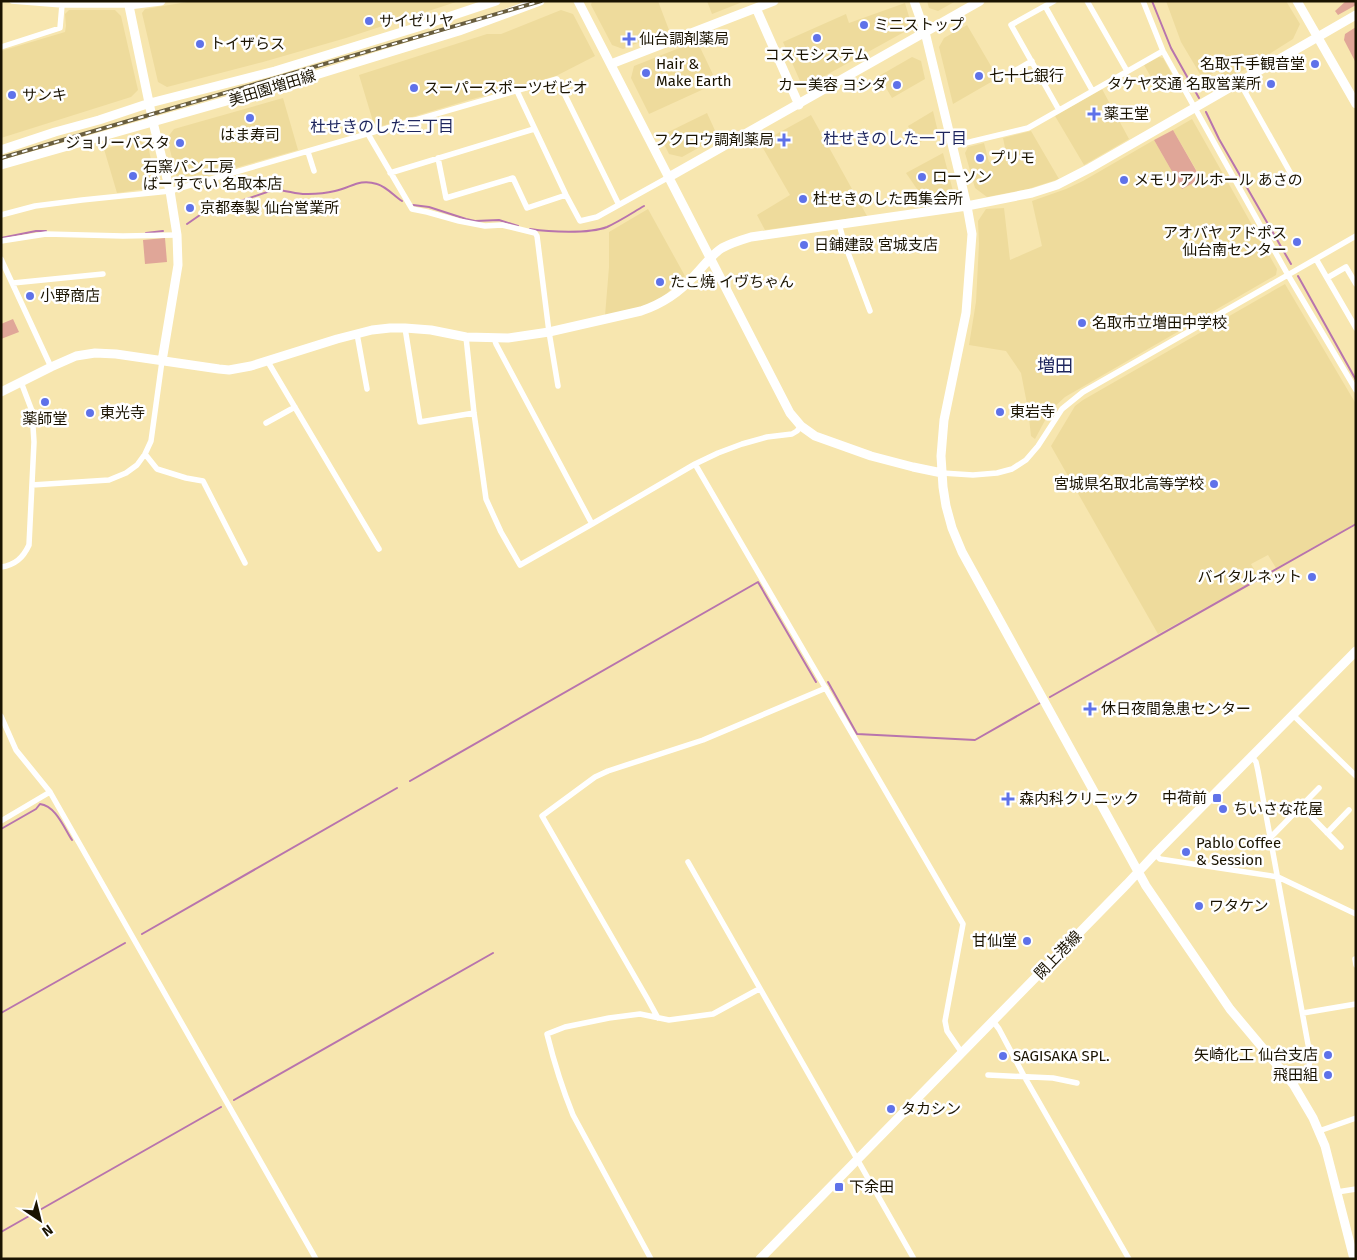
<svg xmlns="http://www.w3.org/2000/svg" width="1357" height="1260" viewBox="0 0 1357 1260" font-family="'Fira Sans','Noto Sans JP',sans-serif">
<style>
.built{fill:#eedb9c}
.green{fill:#e0a698}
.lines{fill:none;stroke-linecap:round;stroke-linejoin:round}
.stream{stroke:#b874ad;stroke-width:2}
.street{stroke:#fff;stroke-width:5.5}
.secondary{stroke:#fff;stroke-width:9}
.rail-casing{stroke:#695e3f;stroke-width:4}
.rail{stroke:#fff;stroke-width:2;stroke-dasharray:5.5;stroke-linecap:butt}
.poi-dot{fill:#5f72e9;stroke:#fff;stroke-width:2}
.labels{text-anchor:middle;stroke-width:5;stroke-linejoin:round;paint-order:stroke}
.poi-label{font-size:15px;fill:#1a1301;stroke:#fff;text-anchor:start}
.street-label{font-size:15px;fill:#1a1301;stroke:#fff}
.neighbourhood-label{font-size:16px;fill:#1e265e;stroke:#fff}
.quarter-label{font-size:18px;fill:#1e265e;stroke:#fff}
</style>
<rect width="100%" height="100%" fill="#f7e6af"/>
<path class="built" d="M193,1H459L346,38L263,62L167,87L158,82L142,13L145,9Z
M592,1H658L669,30L623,49L612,45L591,5Z
M707,1H745L712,14Z
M927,1H956L938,11L929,8Z
M1166,1H1286L1300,24L1293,39L1226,81L1219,70L1203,79L1181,42Z
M905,3L910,20L906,31L810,84L800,81L783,42L846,14L849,23Z
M69,10H115L121,16L138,90L131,97L1,138V51L65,32L66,26L65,14Z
M561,10L573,14L595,56L556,76L469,100L375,128L359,75L487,34H501Z
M967,25L998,78L953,104L939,47L944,38Z
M697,41L717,83L649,114L631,78L634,66Z
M912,57L921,61L925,79L892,98L879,76Z
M1159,57L1163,58L1172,74L1155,84L1144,65Z
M1102,89L1129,139L1084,165L1055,116Z
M283,98L298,150L182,183L177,178L167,138L174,129Z
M933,111L938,132L917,144L908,126Z
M707,113L718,137L682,157L669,154L660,136Z
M811,115L867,216L765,230L757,215L790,195L760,143Z
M1192,119L1277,269L1276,275L1065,397L1050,411L1035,439L1031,436L1028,409L1021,373L1006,351L969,345L976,302L979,244L978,221L986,209L1004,208L1010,260L1042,246L1032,201L1066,189L1083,181L1154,140L1182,189L1201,178L1173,130Z
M1031,131L1059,179L1028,189L987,197L975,188L965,153L968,147L984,143L989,162L1007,157L1003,138Z
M139,140L148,146L156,182L152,188L117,193L104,149Z
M943,153L953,191L944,203L925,206L917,189L906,173Z
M648,209L685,276L664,296L654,302L641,307L605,316L609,267V232Z
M1285,284L1356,404V523L1276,568L1268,555L1251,564L1259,578L1158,634L1051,446L1075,406L1083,400Z"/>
<path class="green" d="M1346,1H1356V5L1338,15L1335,11Z
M1356,27V63L1344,40L1345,34Z
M1173,130L1201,179L1182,189L1154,140Z
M165,238L167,262L145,264L143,240Z
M13,319L19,332L1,339V324Z"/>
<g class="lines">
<path class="stream" d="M1152,1L1171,48L1199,98
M1206,112L1219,139L1291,264
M413,205L429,207L466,219L475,221L499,220L518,226
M187,224L200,215L208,212L273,190C285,189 296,195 308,194C317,194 327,193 335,191C351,188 359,178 377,184C387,187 394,196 402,201
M530,229C549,232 589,234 607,227C620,221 632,213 644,206
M146,233L163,231
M1,238L36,231H46
M1298,276L1356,380
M828,682L857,734L975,740L1040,703
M1050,697L1356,524
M410,781L758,582L816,682
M1,829L36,809L40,804C56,806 64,828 72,840
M142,934L397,788
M1,1013L125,943
M234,1100L493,953
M1,1232L221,1107"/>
<path class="street" d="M12,1L62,5
M1054,1L1011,25L1059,110
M1087,1L1127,71
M1143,1L1163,51L1288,275L1356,390
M1045,6L1092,90
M1,47L60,28L62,5H129
M1011,73L1032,61
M1240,83L1295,181
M517,91L566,195L580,221L597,217L669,177
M368,134L412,209L427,212L459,221L485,226L502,225L535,233L537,236L549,332L558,386
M953,146L1028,128L1163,51
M308,152L314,171
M438,158L446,198L513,178L527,208L566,195
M390,173L534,129
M1,215L35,206L82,200L170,191L557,79L619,205
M839,224L844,242L870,311
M1,241L46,234L123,236L177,235
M1,259L51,367
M1316,259L1356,328
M1327,278L1346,267L1356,284
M13,283L103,274
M405,328L420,422L474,413
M357,334L367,389
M466,337L474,413L486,499L501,532L520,565L592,524
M494,338L496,344L592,524L695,464L718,453L742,444L767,437L792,434L797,431L801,426
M268,362L379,549
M266,423L295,407
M145,454L157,469L186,478L203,481L245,563
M695,464L963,924L945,1021L947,1031L962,1053
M942,473L973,475L997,473L1012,469L1026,460L1038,446L1062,409L1083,392L1356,236
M32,485L109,480L126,473L137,465L145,454L151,441L162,361
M1,567C15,565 23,558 29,545L34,442L32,411L21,382
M1293,715L1356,776
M1,716L16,750L50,792L316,1259
M1252,757L1256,762L1258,771L1310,1055C1311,1070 1304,1076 1293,1084
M1301,806L1341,847
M1,821L50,792
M1327,833L1349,810
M1271,837L1319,788
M1155,854L1160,859L1278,877L1356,914
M688,862L914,1259
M1356,959H1355L1356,965
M1303,1013L1356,1004
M658,1018L647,998L542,816L595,777L608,771L703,740L826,688
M993,1021L999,1029L1024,1076L1129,1259
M988,1075L1053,1078L1077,1083
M1319,1131L1356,1118
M1337,1192L1356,1189
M651,1259L573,1115C562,1088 554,1062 547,1034L565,1027L609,1018L640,1014L669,1020L713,1014L759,989"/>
<path class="secondary" d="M128,1L153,122L170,191L177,235L178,265L162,361
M578,1L790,413L801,426L815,436L871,456L913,467L942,473
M914,1L925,32L967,206L972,234L966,313L944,420L941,456L943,487L946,506L952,528L962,552L1146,886L1230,1009L1293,1084L1313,1118L1325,1146L1354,1259
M1297,1L1356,104
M129,5L161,1
M756,8L774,1
M611,64L756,8L799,105
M1,150L55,132L99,120L150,103L275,71L418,27L496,1
M1,165L293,82L459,31L540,1
M669,177L980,1
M1,392L51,367L76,356L95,353L116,354L219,369L229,370L251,366L337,339L372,330L390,328H405L431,330L466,337L508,338L549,332L641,311C662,304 680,292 695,275C704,266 711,255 722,248C731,243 741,240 751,237L967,206L1032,193L1057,185L1090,168L1356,15
M760,1259L1127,884L1155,854L1356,651"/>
<g class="rail-casing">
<path id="rail" d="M1,158L541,1"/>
</g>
<use href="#rail" class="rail"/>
</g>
<g class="poi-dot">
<circle cx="369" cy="21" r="5"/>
<circle cx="864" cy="25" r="5"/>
<circle cx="817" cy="38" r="5"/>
<path d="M626.5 31.5h5v5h5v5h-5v5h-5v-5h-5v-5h5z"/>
<circle cx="200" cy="44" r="5"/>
<circle cx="1315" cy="64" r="5"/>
<circle cx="646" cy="73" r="5"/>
<circle cx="979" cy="76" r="5"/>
<circle cx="1271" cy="84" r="5"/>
<circle cx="897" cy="85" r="5"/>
<circle cx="414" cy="88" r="5"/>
<circle cx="12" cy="95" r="5"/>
<path d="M1091.5 106.5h5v5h5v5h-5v5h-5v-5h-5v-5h5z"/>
<circle cx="250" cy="118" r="5"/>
<path d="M781.5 132.5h5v5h5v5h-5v5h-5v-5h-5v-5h5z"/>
<circle cx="180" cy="143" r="5"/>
<circle cx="980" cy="158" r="5"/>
<circle cx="133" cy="176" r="5"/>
<circle cx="922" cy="177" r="5"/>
<circle cx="1124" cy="180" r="5"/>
<circle cx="803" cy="199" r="5"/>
<circle cx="190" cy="208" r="5"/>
<circle cx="1297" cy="242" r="5"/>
<circle cx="804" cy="245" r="5"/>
<circle cx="660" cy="282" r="5"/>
<circle cx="30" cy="296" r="5"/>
<circle cx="1082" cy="323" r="5"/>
<circle cx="45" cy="402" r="5"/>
<circle cx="1000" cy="412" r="5"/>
<circle cx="90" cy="413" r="5"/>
<circle cx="1214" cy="484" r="5"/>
<circle cx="1312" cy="577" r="5"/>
<path d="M1087.5 701.5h5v5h5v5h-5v5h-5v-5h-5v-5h5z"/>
<rect x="1212" y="793" width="10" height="10" rx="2.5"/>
<path d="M1005.5 791.5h5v5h5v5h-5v5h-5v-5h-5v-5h5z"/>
<circle cx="1223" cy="809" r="5"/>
<circle cx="1186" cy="852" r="5"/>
<circle cx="1199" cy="906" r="5"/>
<circle cx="1027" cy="941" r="5"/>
<circle cx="1328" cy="1055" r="5"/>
<circle cx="1003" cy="1056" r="5"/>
<circle cx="1328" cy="1075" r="5"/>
<circle cx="891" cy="1109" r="5"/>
<rect x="834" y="1182" width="10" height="10" rx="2.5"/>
</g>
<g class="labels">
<g class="poi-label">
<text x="379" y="26">サイゼリヤ</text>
<text x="874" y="30">ミニストップ</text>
<text x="639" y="44">仙台調剤薬局</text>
<text x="210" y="49">トイザらス</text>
<text x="817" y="60" text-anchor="middle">コスモシステム</text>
<text x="656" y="69">Hair &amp;<tspan x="656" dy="17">Make Earth</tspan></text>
<text x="1305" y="69" text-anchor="end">名取千手観音堂</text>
<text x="989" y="81">七十七銀行</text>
<text x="1261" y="89" text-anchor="end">タケヤ交通 名取営業所</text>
<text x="887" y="90" text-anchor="end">カー美容 ヨシダ</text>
<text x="424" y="93">スーパースポーツゼビオ</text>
<text x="22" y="100">サンキ</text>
<text x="1104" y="119">薬王堂</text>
<text x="250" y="140" text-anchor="middle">はま寿司</text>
<text x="774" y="145" text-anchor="end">フクロウ調剤薬局</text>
<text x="170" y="148" text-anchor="end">ジョリーパスタ</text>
<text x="990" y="163">プリモ</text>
<text x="143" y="172">石窯パン工房<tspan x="143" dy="17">ばーすでい 名取本店</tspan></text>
<text x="932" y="182">ローソン</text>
<text x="1134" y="185">メモリアルホール あさの</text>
<text x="813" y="204">杜せきのした西集会所</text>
<text x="200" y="213">京都奉製 仙台営業所</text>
<text x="1287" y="238" text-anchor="end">アオバヤ アドポス<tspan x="1287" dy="17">仙台南センター</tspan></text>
<text x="814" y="250">日鋪建設 宮城支店</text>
<text x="670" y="287">たこ焼 イヴちゃん</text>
<text x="40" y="301">小野商店</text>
<text x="1092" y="328">名取市立増田中学校</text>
<text x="1010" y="417">東岩寺</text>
<text x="100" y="418">東光寺</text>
<text x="45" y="424" text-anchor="middle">薬師堂</text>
<text x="1204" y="489" text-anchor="end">宮城県名取北高等学校</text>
<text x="1302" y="582" text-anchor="end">バイタルネット</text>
<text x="1101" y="714">休日夜間急患センター</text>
<text x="1207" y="803" text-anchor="end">中荷前</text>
<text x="1019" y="804">森内科クリニック</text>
<text x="1233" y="814">ちいさな花屋</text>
<text x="1196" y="848">Pablo Coffee<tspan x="1196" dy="17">&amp; Session</tspan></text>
<text x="1209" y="911">ワタケン</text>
<text x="1017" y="946" text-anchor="end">甘仙堂</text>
<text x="1318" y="1060" text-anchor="end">矢崎化工 仙台支店</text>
<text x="1013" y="1061">SAGISAKA SPL.</text>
<text x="1318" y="1080" text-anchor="end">飛田組</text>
<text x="901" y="1114">タカシン</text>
<text x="849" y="1192">下余田</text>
</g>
<g class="street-label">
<text transform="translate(272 88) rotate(-17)" y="5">美田園増田線</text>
<text transform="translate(1058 955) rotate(-46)" y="5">閖上港線</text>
</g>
<g class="neighbourhood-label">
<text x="382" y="132">杜せきのした三丁目</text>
<text x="895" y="144">杜せきのした一丁目</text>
</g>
<g class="quarter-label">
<text x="1055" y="372">増田</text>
</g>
</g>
<rect width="1357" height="1260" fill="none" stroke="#1a1301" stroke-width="5"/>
<g transform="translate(40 1220) rotate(145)" stroke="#ffffff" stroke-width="4" paint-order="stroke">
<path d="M0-4L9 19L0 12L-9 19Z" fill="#1a1301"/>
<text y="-8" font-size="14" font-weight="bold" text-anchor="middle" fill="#1a1301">N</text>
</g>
</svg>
